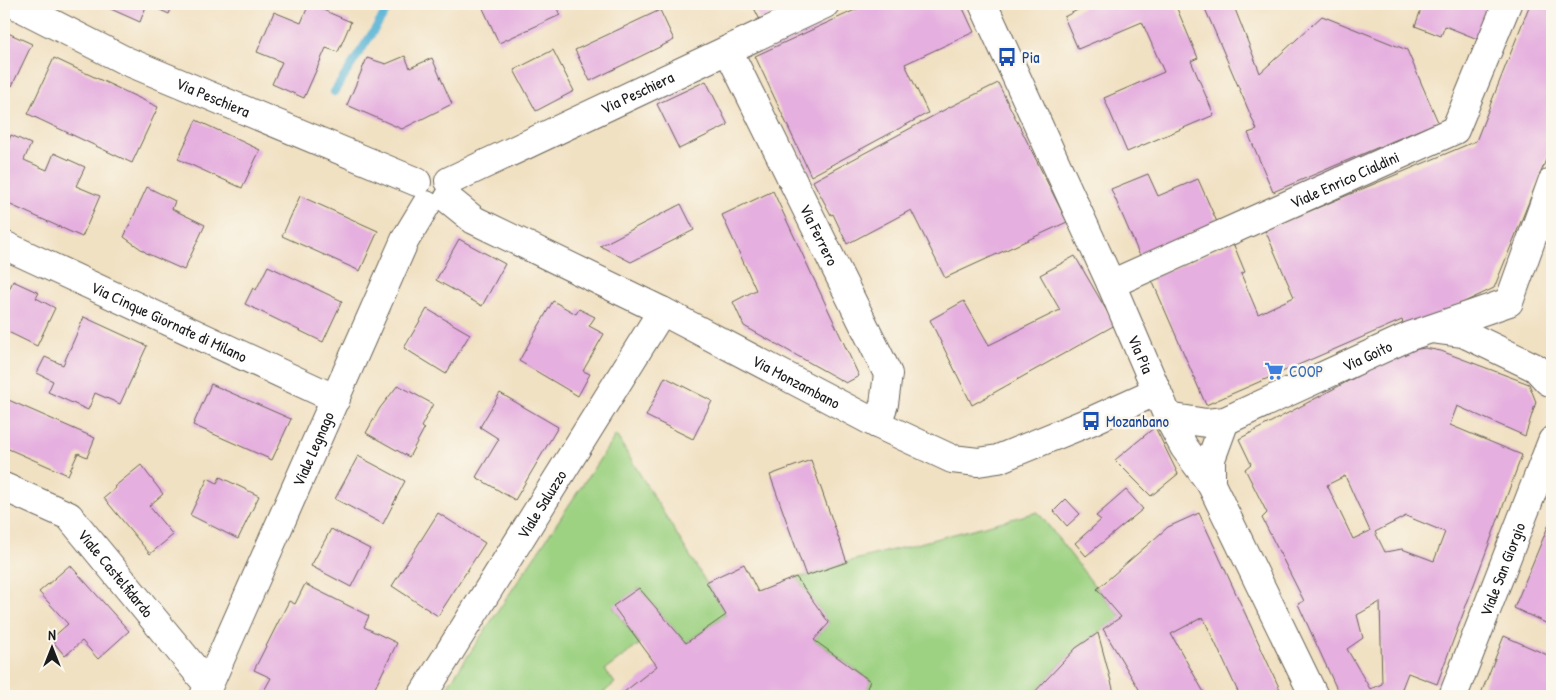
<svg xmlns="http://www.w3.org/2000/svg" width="1556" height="700" viewBox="0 0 1556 700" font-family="'Patrick Hand',sans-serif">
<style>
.green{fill:#9ed283;stroke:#5d7750}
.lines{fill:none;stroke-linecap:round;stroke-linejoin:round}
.stream{stroke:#57b3d5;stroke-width:8}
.building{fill:#e5afdf;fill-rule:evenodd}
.minor-casing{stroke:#676156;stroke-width:30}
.minor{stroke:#fff;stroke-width:28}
.labels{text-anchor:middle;stroke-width:5;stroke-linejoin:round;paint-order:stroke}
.transit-label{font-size:16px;fill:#164399;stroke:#fbf7ec;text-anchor:start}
.street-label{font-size:16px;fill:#1c1c1c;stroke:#fbf7ec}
.shop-label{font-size:16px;fill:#366cbe;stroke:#fbf7ec;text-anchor:start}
</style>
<rect width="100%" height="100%" fill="#fbf7ec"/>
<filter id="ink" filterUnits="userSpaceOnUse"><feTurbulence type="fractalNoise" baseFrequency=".02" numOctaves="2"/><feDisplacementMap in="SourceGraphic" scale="10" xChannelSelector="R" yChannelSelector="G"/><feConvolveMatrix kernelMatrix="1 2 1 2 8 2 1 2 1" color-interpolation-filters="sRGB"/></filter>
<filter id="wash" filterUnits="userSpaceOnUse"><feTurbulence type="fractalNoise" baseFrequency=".0096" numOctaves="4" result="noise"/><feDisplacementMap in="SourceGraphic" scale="20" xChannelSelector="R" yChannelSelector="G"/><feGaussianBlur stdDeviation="1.12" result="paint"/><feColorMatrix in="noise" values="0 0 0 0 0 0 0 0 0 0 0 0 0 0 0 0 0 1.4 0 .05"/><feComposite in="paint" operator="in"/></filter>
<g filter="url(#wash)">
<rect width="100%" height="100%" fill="#f1e1c3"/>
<path class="green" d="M616,435L726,615L686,643L639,588L613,607L640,644L605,670L615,683L599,696H441Z
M1038,512L1097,589L1121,617L1076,648L1031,696H879L867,688L870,680L814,640L829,623L796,577L806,576L847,562Z"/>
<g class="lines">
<path class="stream" d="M334,92L391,4"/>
</g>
<g id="blocks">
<path class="building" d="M105,4H173L169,14L147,4L140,22L104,6Z
M309,4L351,22L338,52L326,48L304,98L272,84L282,62L257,52L274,12L301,23Z
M368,4H383L379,9Z
M481,4H555L560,15L499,43Z
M752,4H793L760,20Z
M868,4H961L974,32L905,64L928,113L811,176L755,56Z
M1089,4H1175L1198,58L1191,61L1214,115L1127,152L1104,98L1164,72L1142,22L1078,49L1064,17Z
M1203,4H1233L1260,73L1322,16L1407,50L1438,122L1273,192L1248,133L1257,130Z
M1423,4H1494L1480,40L1445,26L1441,36L1415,26Z
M1530,4H1552V145L1494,288L1424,321L1404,326L1402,320L1206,405L1151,278L1233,243L1245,272L1241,274L1258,314L1294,297L1265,230L1476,141Z
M660,10L674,40L590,81L575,50Z
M8,33L32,44L12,86L4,82V38H5Z
M553,50L574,91L536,111L514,70Z
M405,56L410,68L432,58L452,104L402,129L347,105L367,58L386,64Z
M54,58L158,107L132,163L28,114Z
M706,81L728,125L679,149L657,104Z
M998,83L1067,222L945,278L911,210L847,244L833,214L831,215L813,181L946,109Z
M196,120L260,150L242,188L178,159Z
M11,135L31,144L24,160L47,170L54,153L85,167L76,186L100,196L82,237L4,202V152Z
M1148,174L1158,196L1198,179L1217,222L1140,256L1111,189Z
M147,187L175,201L172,209L205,225L184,270L148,254L124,237Z
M773,191L859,376L846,383L744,326L733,302L756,290L722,215Z
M300,196L378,231L360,271L282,236Z
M681,204L694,230L631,262L600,246Z
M459,239L505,264L482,306L436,280Z
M1075,256L1115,325L972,405L930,320L964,301L989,345L1060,310L1040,275Z
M268,266L342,301L323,342L245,304L253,288L256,290Z
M13,281L39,293L36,298L55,308L37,346L4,330V301Z
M553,301L576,314L579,309L595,317L589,326L604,334L583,371L590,374L578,396L519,361Z
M427,309L470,334L446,374L404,348Z
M84,317L147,346L120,404L95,393L88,410L48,392L53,381L37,373L45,357L63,365Z
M1425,348L1441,351L1529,384L1536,402L1525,436L1457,406L1450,425L1522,455L1437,684L1408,673L1401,691L1415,696H1340L1298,604L1304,601L1262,518L1267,513L1245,469L1251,464L1239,439L1405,351ZM1345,476L1370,531L1353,539L1327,485ZM1406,516L1445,532L1434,561L1402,549L1385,552L1375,532ZM1380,602L1382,684L1370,689L1347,649L1363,638L1357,615Z
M665,377L712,401L693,439L646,416Z
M211,384L291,419L272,460L193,425Z
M398,385L433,404L421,427L424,429L409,457L366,433L380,408Z
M500,393L558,427L515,500L476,477L499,439L480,427Z
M4,398L95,438L87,457L78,453L68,475L4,447Z
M1155,427L1178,474L1151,496L1115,460Z
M358,456L405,481L383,524L335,499Z
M811,460L847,562L806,576L770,475Z
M141,465L163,494L149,506L173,535L150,554L104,498L116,488L114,487Z
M220,477L259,496L238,539L190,515L208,478L217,483Z
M1126,490L1143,509L1086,556L1075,543L1101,520L1096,516Z
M1066,499L1080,514L1067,526L1054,511Z
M438,513L485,543L438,616L392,586Z
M1199,513L1283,696H1240L1203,617L1171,634L1206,696H1143L1103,629L1121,617L1097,589L1168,527Z
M1552,517V626L1514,608Z
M331,529L370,549L351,587L311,566Z
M744,564L758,592L796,577L829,623L814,640L870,681L867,688L879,696H619L657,666L613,606L639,588L686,643L726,615L706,582Z
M70,565L129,631L98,659L82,641L65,656L51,639L68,624L39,592Z
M305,584L369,616L364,627L397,643L371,696H261L271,678L254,670L289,601L295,604Z
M1098,633L1115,696H1031L1076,648Z
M1504,636L1552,657V696H1480Z"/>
</g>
</g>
<g filter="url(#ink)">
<use href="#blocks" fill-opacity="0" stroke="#676156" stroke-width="1"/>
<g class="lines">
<g class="minor-casing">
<g id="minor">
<path id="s1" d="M14,4L124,60L417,182"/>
<path id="s2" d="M983,4L1111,284L1168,417L1184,447L1211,484L1314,696"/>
<path id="s3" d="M728,50L888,374L884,404L877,424"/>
<path id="s4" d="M449,181L825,4"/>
<path id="s5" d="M448,199L474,220L662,311L877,424L952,459L978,462L998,459L1091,421L1157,391"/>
<path id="s6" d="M4,245L336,399"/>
<path id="s7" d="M1111,284L1455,130L1507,4"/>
<path d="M1432,329L1463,333L1536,368L1548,381L1552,383"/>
<path id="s8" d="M1168,417L1206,423L1225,421L1410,336L1509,302L1552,182"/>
<path d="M1211,484V459L1225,421"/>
<path id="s9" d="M4,487L69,516L208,685"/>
<path id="s10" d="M204,696L405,240L426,205"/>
<path id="s11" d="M422,696L662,311"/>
<path id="s12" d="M1453,696L1552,441"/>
</g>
</g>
<use href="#minor" class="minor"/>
</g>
</g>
<defs>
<g id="bus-bare" transform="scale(1.5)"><path d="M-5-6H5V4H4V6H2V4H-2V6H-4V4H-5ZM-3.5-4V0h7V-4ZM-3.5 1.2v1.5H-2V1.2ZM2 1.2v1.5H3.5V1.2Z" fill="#1a4fb4" stroke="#fbf7ec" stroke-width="2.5" paint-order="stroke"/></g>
<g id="supermarket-bare" transform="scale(1.5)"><path d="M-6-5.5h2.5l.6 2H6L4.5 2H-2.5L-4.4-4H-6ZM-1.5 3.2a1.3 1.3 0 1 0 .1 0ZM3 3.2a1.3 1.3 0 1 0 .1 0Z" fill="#3f7fe0" stroke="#fbf7ec" stroke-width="2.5" paint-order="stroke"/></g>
</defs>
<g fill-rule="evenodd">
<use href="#bus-bare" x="1007" y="57"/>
<use href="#supermarket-bare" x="1274" y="371"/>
<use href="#bus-bare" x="1091" y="421"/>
</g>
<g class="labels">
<g class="transit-label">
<text x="1022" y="63">Pia</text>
<text x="1106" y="427">Mozanbano</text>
</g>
<g class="street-label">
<text dy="6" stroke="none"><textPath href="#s4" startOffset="208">Via Peschiera</textPath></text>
<text dy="6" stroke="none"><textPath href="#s1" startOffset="220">Via Peschiera</textPath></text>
<text dy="6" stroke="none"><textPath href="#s7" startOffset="256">Viale Enrico Cialdini</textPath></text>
<text dy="6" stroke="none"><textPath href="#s3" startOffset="206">Via Ferrero</textPath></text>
<text dy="6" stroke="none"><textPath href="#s6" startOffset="182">Via Cinque Giornate di Milano</textPath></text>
<text dy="6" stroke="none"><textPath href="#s2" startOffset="384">Via Pia</textPath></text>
<text dy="6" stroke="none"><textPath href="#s8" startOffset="214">Via Goito</textPath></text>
<text dy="6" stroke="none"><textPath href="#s5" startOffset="394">Via Monzambano</textPath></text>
<text dy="6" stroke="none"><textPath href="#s10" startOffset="270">Viale Legnago</textPath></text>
<text dy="6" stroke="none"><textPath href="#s11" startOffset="226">Viale Saluzzo</textPath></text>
<text dy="6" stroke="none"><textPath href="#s12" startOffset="136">Viale San Giorgio</textPath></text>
<text dy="6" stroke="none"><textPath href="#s9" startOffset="145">Viale Castelfidardo</textPath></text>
</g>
<g class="shop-label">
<text x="1289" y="377">COOP</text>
</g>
</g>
<rect width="1556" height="700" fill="none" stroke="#fbf7ec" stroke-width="20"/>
<g transform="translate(52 648)" stroke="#fbf7ec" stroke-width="4" paint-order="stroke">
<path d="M0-4L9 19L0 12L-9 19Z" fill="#1c1c1c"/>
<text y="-8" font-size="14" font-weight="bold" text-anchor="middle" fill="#1c1c1c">N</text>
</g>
</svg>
